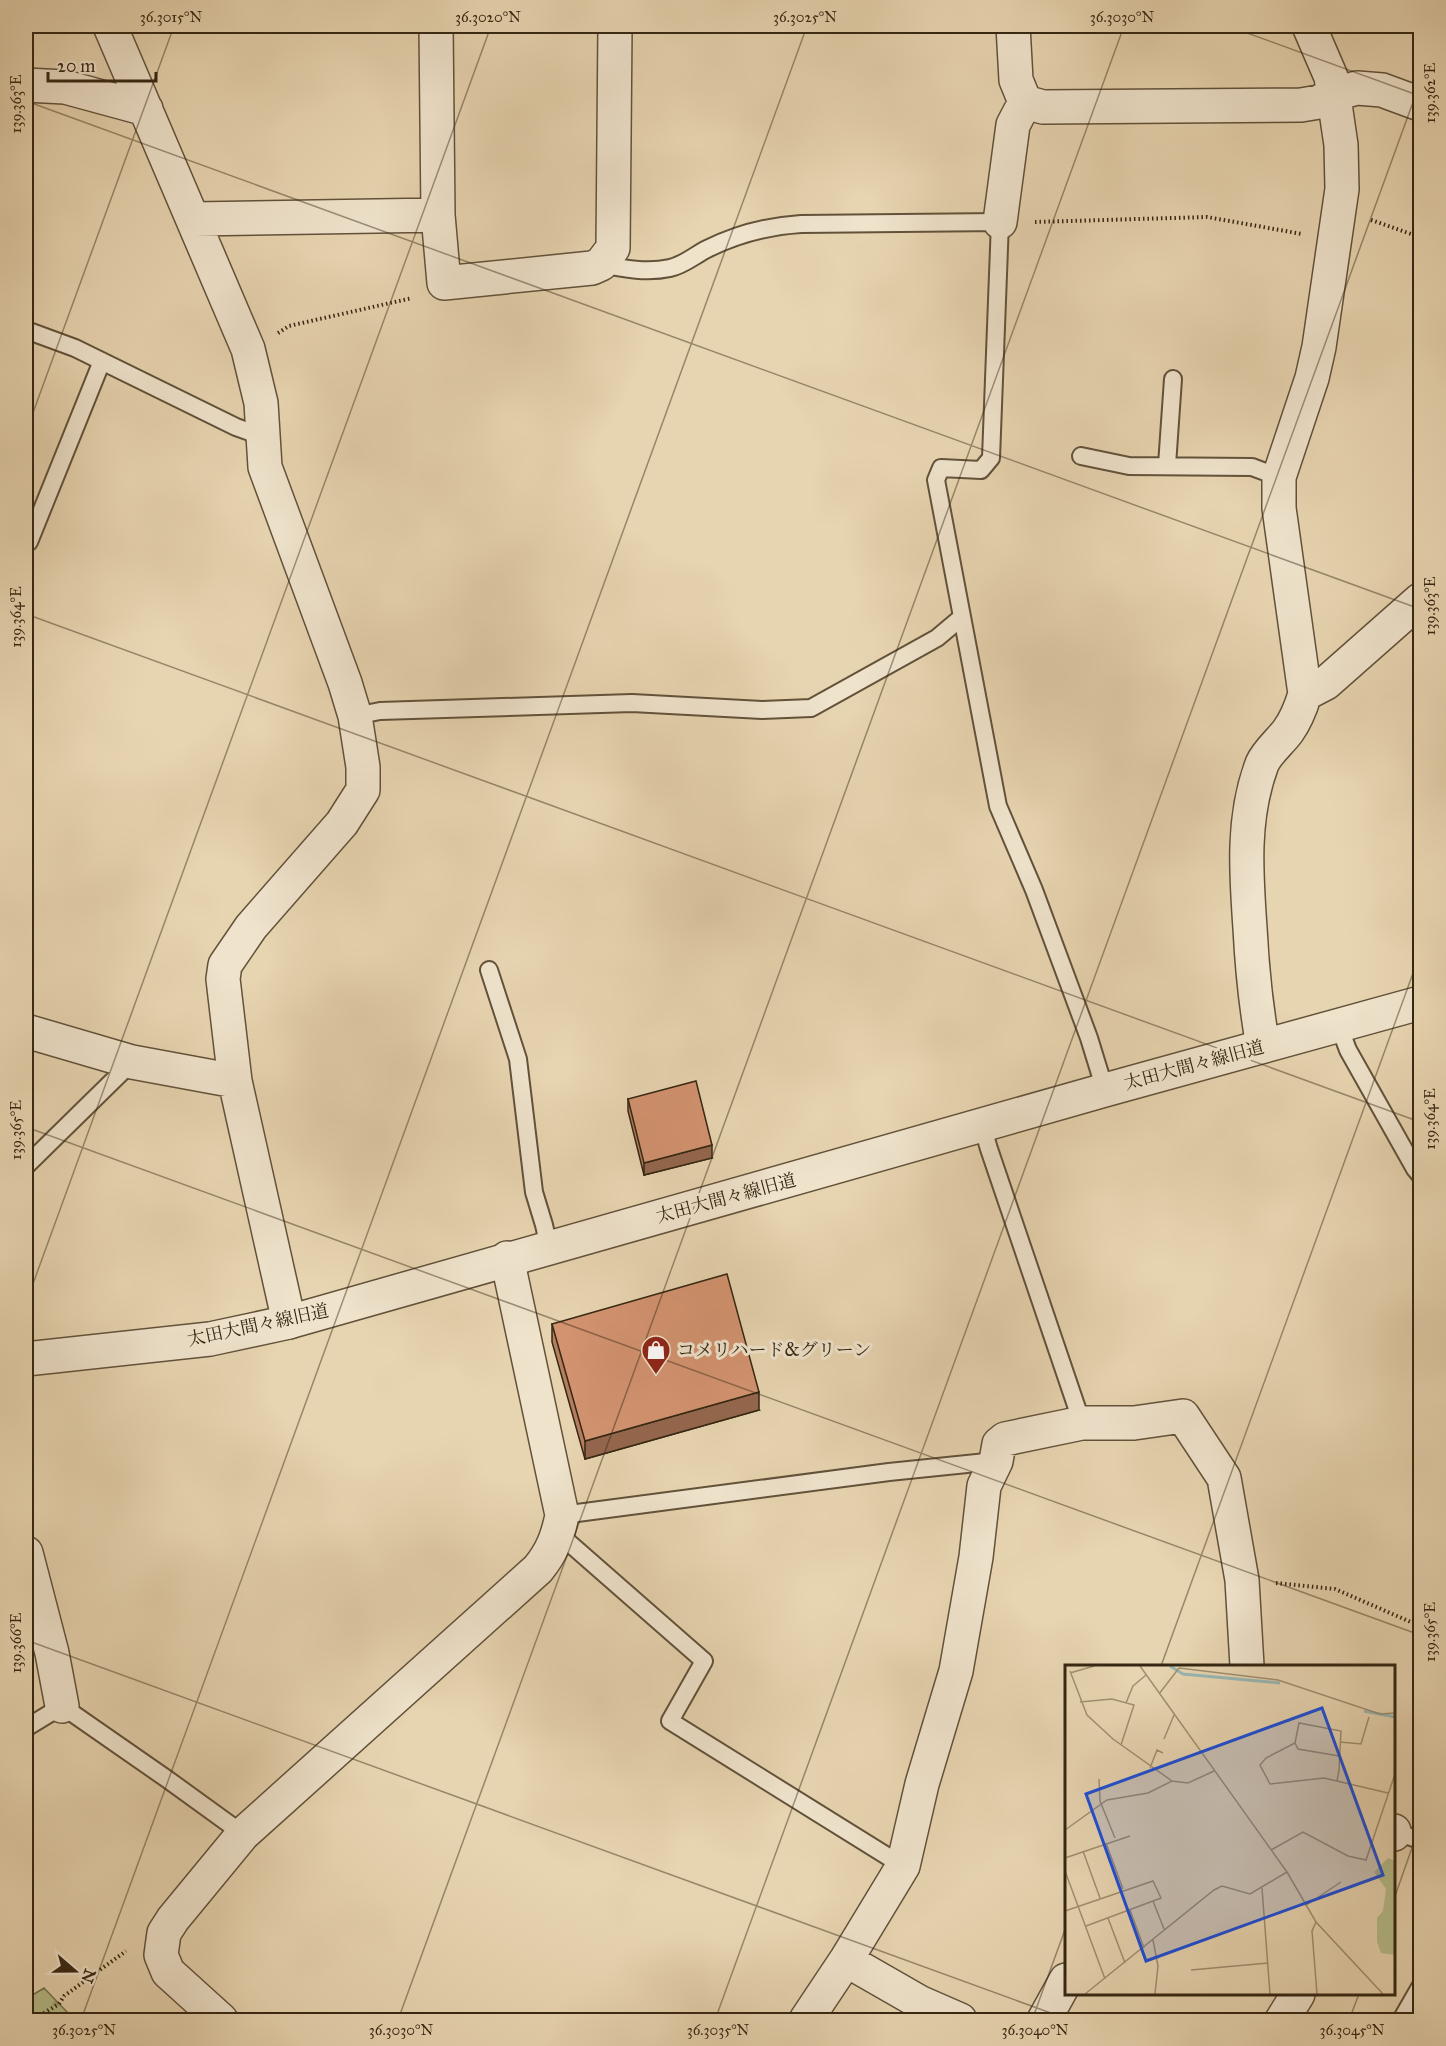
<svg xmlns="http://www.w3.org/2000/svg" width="1446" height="2046" viewBox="0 0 1446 2046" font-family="'IM FELL Great Primer','Noto Serif JP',serif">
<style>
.forest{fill:url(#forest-firs);stroke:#76724f;stroke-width:1.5}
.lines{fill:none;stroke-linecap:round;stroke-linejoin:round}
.service-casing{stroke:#62523a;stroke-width:20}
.minor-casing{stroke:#62523a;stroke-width:36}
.tertiary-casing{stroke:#62523a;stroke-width:36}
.path{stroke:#352713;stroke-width:4;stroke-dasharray:1.5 3;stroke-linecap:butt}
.service{stroke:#efe3cc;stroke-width:16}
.minor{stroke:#efe3cc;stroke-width:33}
.tertiary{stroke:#efe3cc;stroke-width:33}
.wall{fill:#b57e60;stroke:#352713;stroke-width:1.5}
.shaded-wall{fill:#94674e;stroke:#352713;stroke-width:1.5}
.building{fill:#d39370;stroke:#352713;stroke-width:1.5}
.ticks{fill:none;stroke:#352713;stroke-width:1.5;stroke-opacity:0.45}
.labels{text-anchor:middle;stroke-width:6;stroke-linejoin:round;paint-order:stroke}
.street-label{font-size:18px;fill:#352713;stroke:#efe3cc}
.poi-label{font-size:18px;fill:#352713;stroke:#efe3cc;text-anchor:start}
.inset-river{fill:none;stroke:#98b7b3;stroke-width:3}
.inset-road{fill:none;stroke:#a08f71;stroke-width:1.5}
.view{fill:#1d4ed8;fill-opacity:0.15;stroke:#1d4ed8;stroke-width:3}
.inset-edge{fill:none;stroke:#352713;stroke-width:3}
.neatline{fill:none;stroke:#352713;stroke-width:2}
.ticks-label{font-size:15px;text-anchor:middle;fill:#352713}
</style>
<defs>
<pattern id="forest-firs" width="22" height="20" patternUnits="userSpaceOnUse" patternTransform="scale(1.5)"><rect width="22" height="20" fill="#b6bd8b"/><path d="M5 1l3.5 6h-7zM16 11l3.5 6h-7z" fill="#9da277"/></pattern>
</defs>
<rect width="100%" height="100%" fill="#e7d4b0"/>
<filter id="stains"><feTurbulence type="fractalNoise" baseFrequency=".00333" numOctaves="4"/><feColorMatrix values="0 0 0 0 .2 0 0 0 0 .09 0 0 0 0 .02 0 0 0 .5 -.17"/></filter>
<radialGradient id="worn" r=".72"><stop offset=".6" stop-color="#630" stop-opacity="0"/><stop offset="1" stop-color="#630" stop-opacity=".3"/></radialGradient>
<path class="forest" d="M44,1988L68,2013L63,2020H26V1999Z"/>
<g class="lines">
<g class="service-casing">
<path id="service" d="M601,264C624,269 648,273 670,268C684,265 695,255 707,249C737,234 768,226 801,224L1000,222L991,458L981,470L941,468L936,480L998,806L1034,890L1089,1038L1105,1090
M26,330L75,348L236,427L261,436
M1081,456L1129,466L1252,467L1279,477
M1167,465L1173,379
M29,542L102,361
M355,716L380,711L632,703L762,710L811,708L937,638L962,617
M489,970L518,1059L534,1192L544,1225L549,1247
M1339,1026L1348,1050L1415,1169L1420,1175
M982,1125L989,1149L1082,1423
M26,1166L132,1062
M562,1515L889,1472L996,1461
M559,1534L704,1661L670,1721L903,1866
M26,1728L62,1706L167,1779L243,1834
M1395,1832L1420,1840
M1401,2020L1420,1987"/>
</g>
<g class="minor-casing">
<path id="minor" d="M110,26L248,349L261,403L265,467L345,683L355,716L363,767V790L342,823L251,927L225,965L223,979L235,1081L289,1322
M436,26L438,215L444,283L592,268L601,264L613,248L615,26
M26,85L65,87L146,109
M1025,102L1043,107L1301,105L1319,102L1334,94L1357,88L1382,90L1420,104
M194,219L438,215
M1000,222L1013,125L1025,102L1016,80L1013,26
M1305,694L1326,683L1420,600
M26,1031L132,1062L235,1081
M1263,1046C1256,1007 1252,968 1250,928C1246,872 1242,817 1262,764C1267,752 1280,742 1288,731C1296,720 1301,707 1305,694L1279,508V477L1312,378L1319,347L1342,189L1341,145L1331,77L1309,26
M26,1553L52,1653L62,1706
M1394,1831V1834
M846,1960L921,2003L960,2020
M221,2020L168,1972L161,1955L164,1933L173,1919L243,1834L538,1569C552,1552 558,1536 562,1515L507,1258
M806,2020L846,1960L903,1866L922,1784L956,1671L976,1557L984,1486L996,1461L999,1444L1005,1439L1082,1423H1134L1183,1416L1224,1478L1242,1580L1247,1666
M1044,2020L1066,1980
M1282,2020L1298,1994"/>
</g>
<g class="tertiary-casing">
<path id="tertiary" d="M26,1359L210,1339L289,1322L1105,1090L1420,1003"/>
</g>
<path class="path" d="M1371,220L1420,237
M1035,222L1207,217L1302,234
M278,333L289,326L412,298
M1276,1583L1335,1589L1420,1626
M32,2020L59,2004L64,1996L126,1951"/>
<use href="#service" class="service"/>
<use href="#minor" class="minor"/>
<use href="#tertiary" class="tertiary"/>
</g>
<path class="wall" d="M628,1099L712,1158L644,1175L628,1111Z
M552,1324L759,1410L585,1459L552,1342Z"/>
<path class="shaded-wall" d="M712,1145V1158L644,1175V1163Z
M759,1392V1410L585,1459V1441Z"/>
<path class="building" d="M696,1081L712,1145L644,1163L628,1099Z
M727,1274L759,1392L585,1441L552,1324Z"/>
<path class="ticks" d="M1228,26L1420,96M26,101L1420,609M26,432L174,26M26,614L1420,1122M26,1127L1420,1635M26,1303L491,26M26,1640L1070,2020M1161,1666L1420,954M1394,1899L1420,1825M81,2020L807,26M398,2020L1124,26M715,2020L1420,83M1032,2020L1066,1927M1349,2020L1359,1994"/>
<defs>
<g id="shop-pin" transform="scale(1.5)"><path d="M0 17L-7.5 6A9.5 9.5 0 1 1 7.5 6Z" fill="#8f2418" stroke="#efe3cc"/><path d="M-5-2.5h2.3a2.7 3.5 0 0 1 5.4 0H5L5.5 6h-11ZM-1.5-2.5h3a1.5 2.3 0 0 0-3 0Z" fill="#fff"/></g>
</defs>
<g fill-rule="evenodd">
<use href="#shop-pin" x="656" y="1350"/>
</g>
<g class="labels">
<g class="street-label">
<text transform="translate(1194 1065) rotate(-15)" y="6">太田大間々線旧道</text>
<text transform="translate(726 1198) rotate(-15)" y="6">太田大間々線旧道</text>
<text transform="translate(258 1325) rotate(-12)" y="6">太田大間々線旧道</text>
</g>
<g class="poi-label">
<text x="677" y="1356">コメリハード&amp;グリーン</text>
</g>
</g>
<g transform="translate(1065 1665)">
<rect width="330" height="330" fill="#e7d4b0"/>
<path d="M323,193L330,196V290L316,288L312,277V253L318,246L321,224L309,207Z" fill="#b6bd8b"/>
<path class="inset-river" d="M105,1L118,9L215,18M299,46L330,52"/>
<path class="inset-road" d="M75,1L222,207L251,257L318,329M114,3L213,15L315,49L330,48M5,6L22,50L48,74L107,116M5,8L29,1M94,29L114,3M15,37L47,34L69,40L56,80M61,38L68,21L81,10M99,74L109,50M275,77L296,79L304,52M230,78L201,93L195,100L205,119L259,113L323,128M85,103L92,85L98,88M34,114L35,136L50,173M272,116L274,105L276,66L234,58L230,78L233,84L274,91M0,165L42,135L83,128L107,116L123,118L149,106M41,178L58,224M206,185L238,167L283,191L301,195L330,109M18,186L35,233M0,193L65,171M0,206L40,314M197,223L205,329M88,236L99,264M240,241L276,217M65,245L79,283M0,246L88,216L96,233L21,261M43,253L60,298M251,257L247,266L252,329M88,275L93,301L90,329M126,305L203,298M20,329L149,225L157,221L185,229L222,207"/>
<path class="view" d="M257,43L318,210L81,296L21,129Z"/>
<rect width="330" height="330" class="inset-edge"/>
</g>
<rect width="1446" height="2046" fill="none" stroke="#e7d4b0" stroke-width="66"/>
<g transform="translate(75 1971) rotate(110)" stroke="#efe3cc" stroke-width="4.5" paint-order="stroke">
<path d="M0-4.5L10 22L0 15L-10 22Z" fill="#352713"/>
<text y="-9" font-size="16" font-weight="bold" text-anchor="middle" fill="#352713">N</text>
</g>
<path d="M48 72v9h108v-9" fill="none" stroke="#352713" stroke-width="3"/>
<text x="57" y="72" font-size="18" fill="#352713" stroke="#efe3cc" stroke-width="4.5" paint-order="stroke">20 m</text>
<rect x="33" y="33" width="1380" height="1980" class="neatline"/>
<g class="ticks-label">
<text x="171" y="22">36.3015°N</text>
<text x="488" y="22">36.3020°N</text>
<text x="805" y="22">36.3025°N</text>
<text x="1122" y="22">36.3030°N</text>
<text transform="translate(1430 93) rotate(-90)" y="5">139.362°E</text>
<text transform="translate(16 104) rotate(-90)" y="5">139.363°E</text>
<text transform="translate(1430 606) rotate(-90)" y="5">139.363°E</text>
<text transform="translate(16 617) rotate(-90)" y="5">139.364°E</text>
<text transform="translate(1430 1119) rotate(-90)" y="5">139.364°E</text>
<text transform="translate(16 1130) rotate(-90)" y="5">139.365°E</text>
<text transform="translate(1430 1632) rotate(-90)" y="5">139.365°E</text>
<text transform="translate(16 1643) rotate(-90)" y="5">139.366°E</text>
<text x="84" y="2035">36.3025°N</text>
<text x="401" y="2035">36.3030°N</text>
<text x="718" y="2035">36.3035°N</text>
<text x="1035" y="2035">36.3040°N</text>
<text x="1352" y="2035">36.3045°N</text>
</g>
<rect width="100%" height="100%" filter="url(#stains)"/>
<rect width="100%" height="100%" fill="url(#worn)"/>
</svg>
